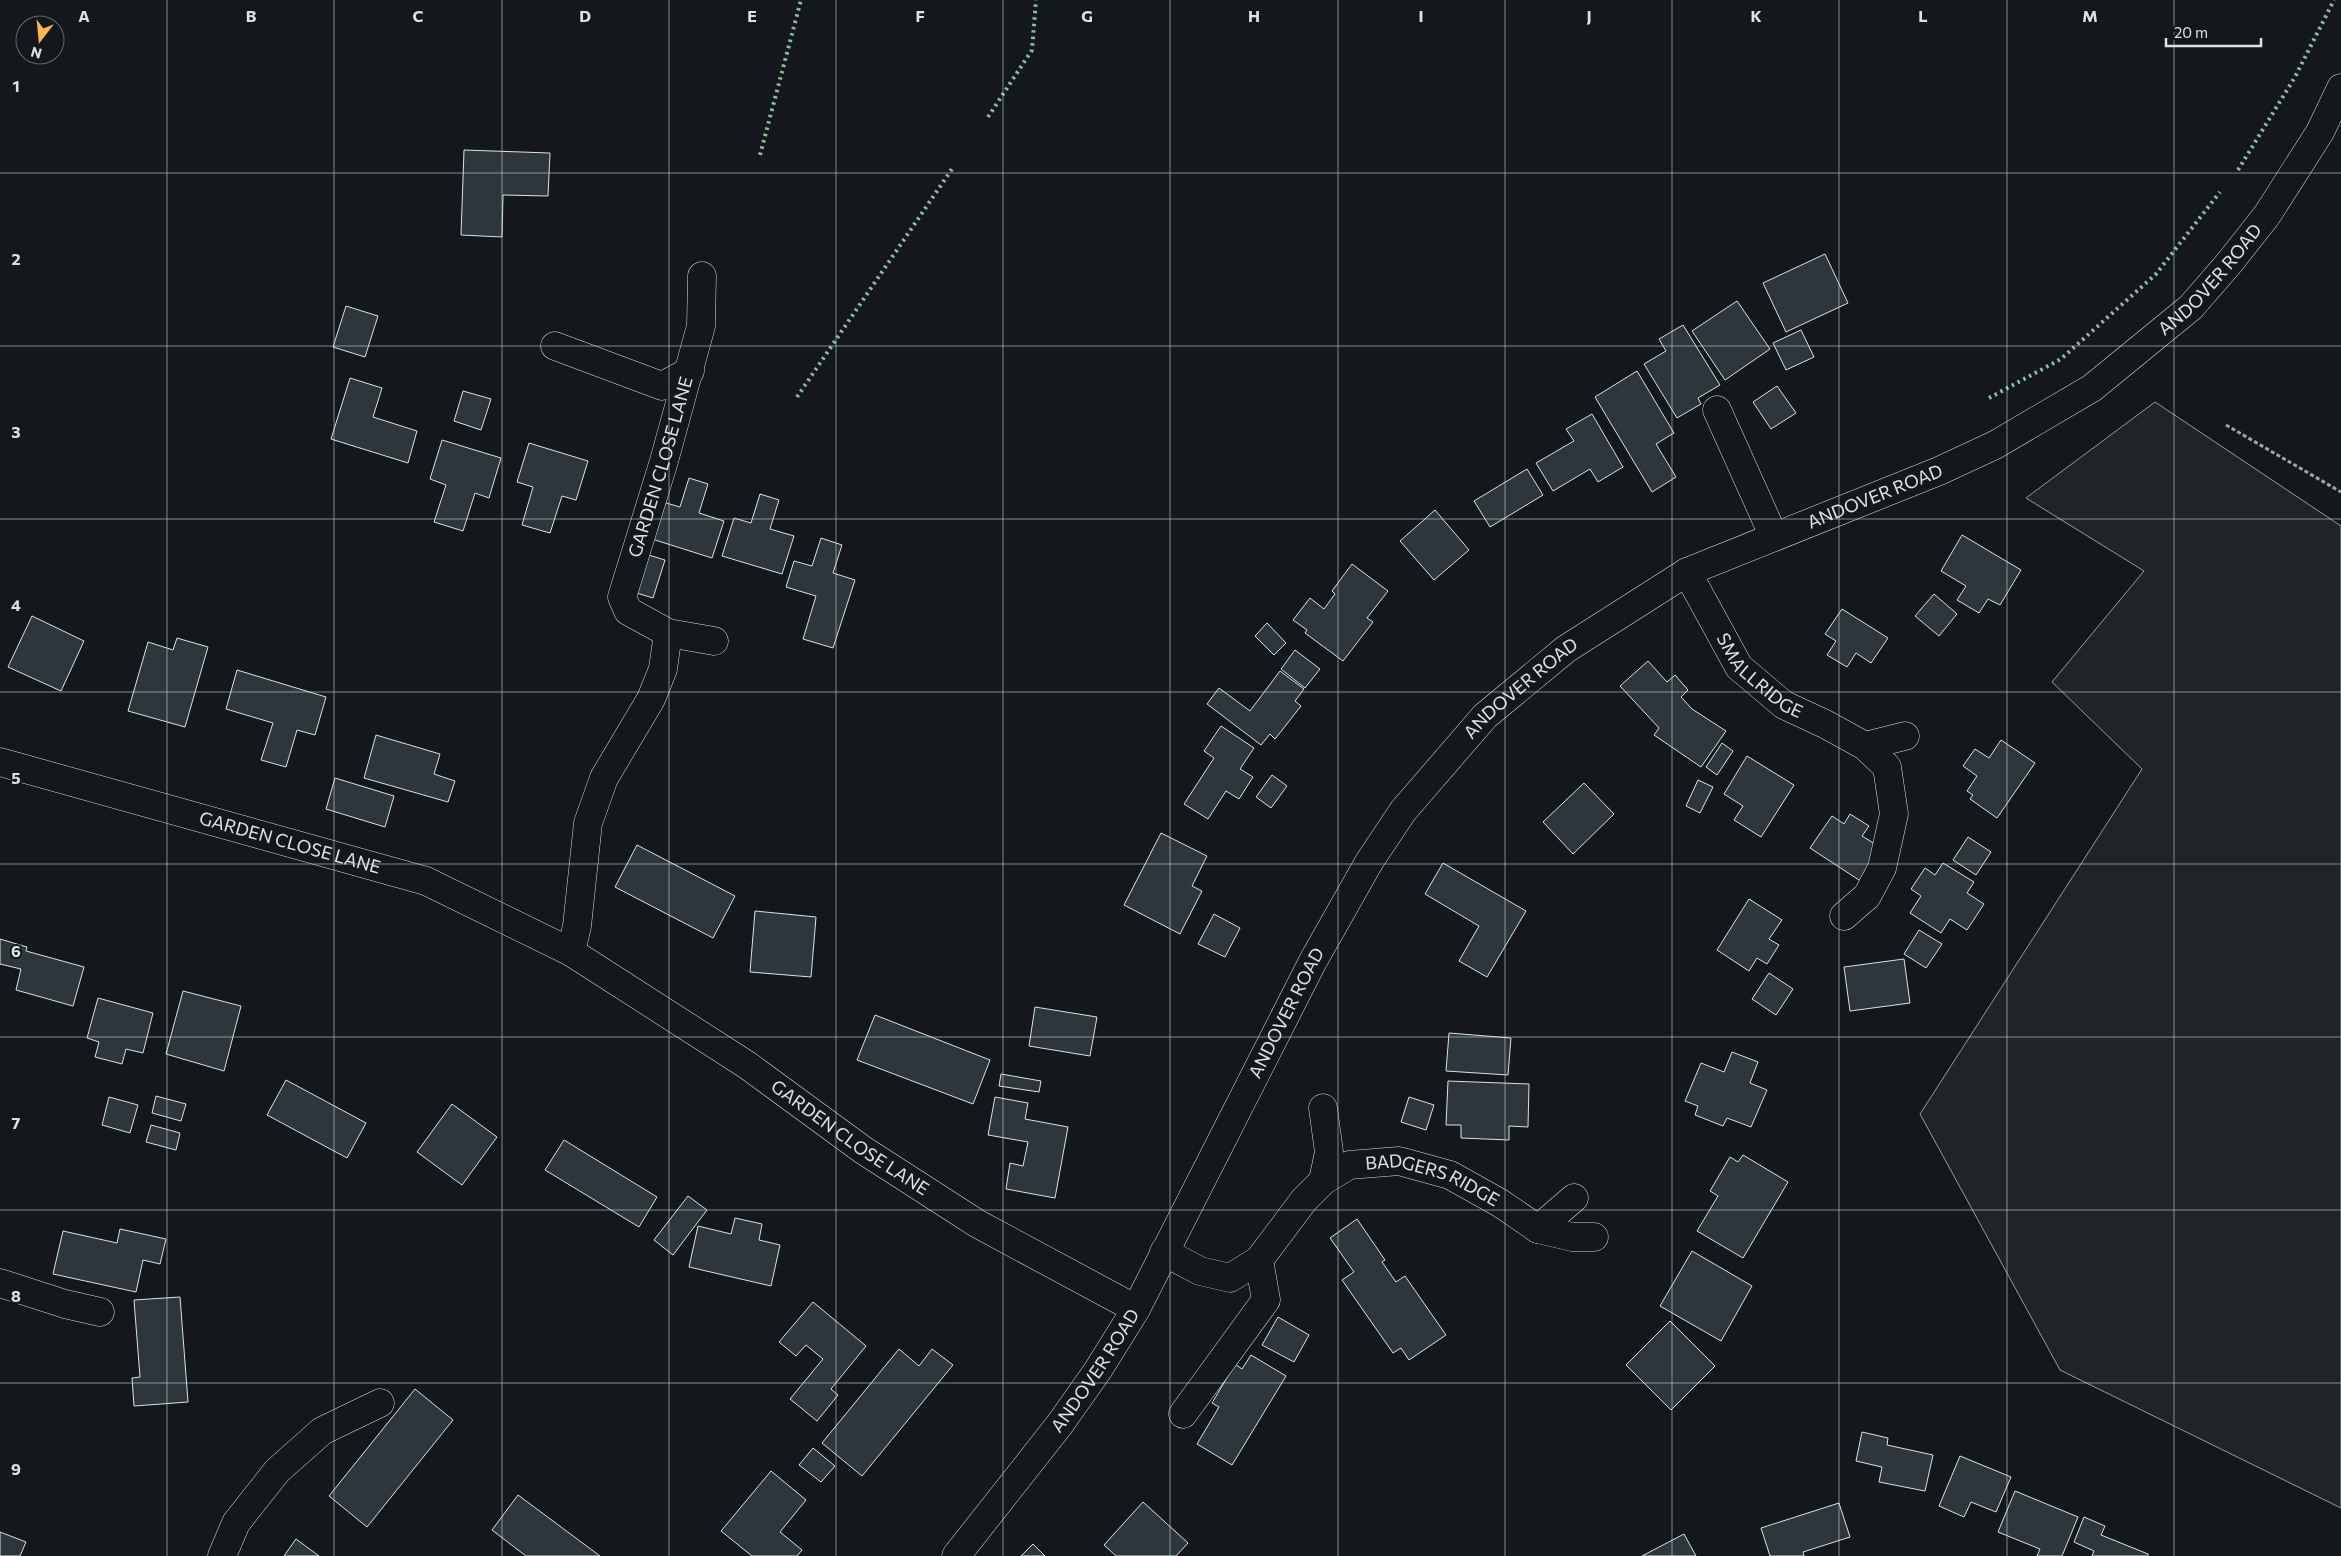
<svg xmlns="http://www.w3.org/2000/svg" width="2341" height="1556" viewBox="0 0 2341 1556" font-family="Commissioner,sans-serif">
<style>
.green{fill:#202428;stroke:#939e99}
.building{fill:#2c363c;stroke:#d8e6dc}
.lines{fill:none;stroke-linecap:round;stroke-linejoin:round}
.minor-casing{stroke:#d8e6dc;stroke-width:29}
.major-casing{stroke:#d8e6dc;stroke-width:29}
.path{stroke:#9da8a2;stroke-width:3;stroke-dasharray:4 2.5;stroke-linecap:butt}
.minor{stroke:#14181c;stroke-width:28}
.major{stroke:#14181c;stroke-width:28}
.hedge{stroke:#8ac095;stroke-width:4;stroke-dasharray:2.5 4;stroke-linecap:butt}
.grid{fill:none;stroke:#d8e6dc;stroke-width:1;stroke-opacity:0.55}
.labels{text-anchor:middle;stroke-width:4;stroke-linejoin:round;paint-order:stroke}
.street-label{font-size:18px;fill:#d8e6dc;stroke:#14181c}
.grid-label{font-size:16px;text-anchor:middle;font-weight:bold;fill:#d8e6dc;stroke:#14181c;stroke-width:4;stroke-linejoin:round;paint-order:stroke}
</style>
<rect width="100%" height="100%" fill="#14181c"/>
<path class="green" d="M2155,402L2341,526V1508L2060,1370L1920,1114L2142,769L2052,682L2144,571L2026,498Z"/>
<path class="building" d="M464,150L550,153L548,196L503,195L502,237L461,235Z
M1825,254L1848,303L1786,332L1763,283Z
M1737,301L1770,349L1725,380L1692,331Z
M346,306L378,316L365,357L333,347Z
M1683,325L1720,385L1698,398L1701,404L1677,418L1644,364L1666,351L1659,339Z
M1801,330L1814,357L1786,370L1773,343Z
M1637,371L1674,433L1656,444L1676,477L1652,492L1595,397Z
M350,378L382,388L373,417L417,431L408,463L331,439Z
M1777,386L1796,413L1771,429L1753,402Z
M463,391L491,399L481,430L454,421Z
M1592,414L1623,467L1598,482L1590,469L1553,491L1536,463L1574,441L1566,429Z
M442,440L501,458L489,498L475,493L463,531L434,522L446,485L430,479Z
M529,443L588,461L576,500L562,496L550,533L522,525L533,487L517,482Z
M1527,469L1543,495L1490,527L1474,501Z
M689,478L708,484L699,513L724,521L712,558L652,539L663,502L680,507Z
M760,494L779,500L770,529L794,536L782,574L722,556L734,518L751,523Z
M1435,510L1469,550L1434,580L1400,541Z
M1962,535L2021,570L2000,605L1988,599L1979,613L1957,600L1966,586L1941,571Z
M821,538L842,545L833,573L855,580L833,648L803,639L816,596L786,587L794,561L812,566Z
M642,553L665,560L653,598L630,591Z
M1352,564L1388,591L1367,618L1373,622L1343,661L1305,633L1307,630L1293,620L1310,598L1324,609L1335,594L1332,591Z
M1934,594L1957,614L1939,636L1915,616Z
M1842,609L1888,638L1871,663L1856,653L1847,667L1827,655L1836,641L1825,634Z
M32,616L84,641L61,691L8,667Z
M1267,623L1286,643L1274,655L1255,636Z
M177,638L208,647L185,727L128,711L148,642L173,650Z
M1295,650L1320,669L1305,688L1281,669Z
M1648,661L1667,682L1675,675L1688,690L1681,697L1692,709L1726,731L1701,767L1654,735L1659,728L1620,686Z
M237,670L326,697L315,735L297,730L286,767L261,760L273,723L226,709Z
M1280,671L1304,689L1295,701L1301,706L1275,739L1270,734L1261,745L1207,704L1219,688L1250,711Z
M1221,726L1254,748L1240,769L1253,777L1239,799L1226,791L1208,819L1184,804L1214,758L1204,751Z
M376,735L440,754L434,774L455,781L448,802L364,778Z
M2001,740L2035,763L1997,818L1970,799L1973,795L1967,791L1977,776L1963,766L1975,749L1989,758Z
M1722,743L1733,751L1717,775L1706,767Z
M1747,756L1794,785L1761,837L1734,820L1743,806L1724,794Z
M1272,775L1287,786L1271,808L1256,797Z
M335,778L394,796L385,827L326,809Z
M1698,780L1713,787L1700,813L1686,806Z
M1584,783L1614,814L1573,854L1543,822Z
M1850,814L1869,826L1862,836L1883,849L1862,882L1810,848L1832,816L1844,824Z
M1161,833L1207,856L1192,886L1202,891L1180,934L1124,905Z
M1968,837L1991,852L1976,875L1953,860Z
M637,845L735,896L713,938L615,887Z
M1443,863L1526,911L1487,977L1459,961L1479,926L1425,894Z
M1943,863L1974,882L1967,893L1984,904L1967,930L1950,919L1941,933L1910,913L1921,896L1911,889L1925,868L1935,875Z
M1749,899L1782,920L1769,939L1779,945L1767,964L1757,958L1749,971L1717,950Z
M755,911L816,917L811,977L750,972Z
M1214,914L1240,928L1225,957L1198,944Z
M1919,930L1942,944L1926,968L1904,954Z
M0,939L27,947L26,951L84,967L73,1006L16,990L21,969L0,964Z
M1904,959L1910,1003L1850,1011L1844,967Z
M1769,973L1793,989L1776,1015L1752,999Z
M183,991L241,1006L224,1071L166,1054Z
M98,998L153,1013L143,1053L126,1049L122,1064L95,1057L99,1042L87,1038Z
M1035,1007L1097,1017L1090,1056L1029,1046Z
M875,1015L990,1060L973,1104L857,1060Z
M1449,1033L1511,1038L1508,1075L1446,1071Z
M1732,1052L1758,1062L1750,1083L1767,1090L1751,1127L1727,1118L1723,1126L1695,1115L1698,1106L1685,1101L1701,1063L1724,1072Z
M1001,1074L1041,1081L1039,1092L999,1086Z
M286,1080L366,1123L347,1158L267,1115Z
M1448,1081L1529,1084L1528,1127L1509,1126V1140L1461,1138V1125H1446Z
M156,1096L186,1104L181,1121L152,1113Z
M109,1097L138,1105L130,1133L102,1125Z
M995,1097L1028,1103L1025,1119L1068,1127L1055,1198L1006,1189L1010,1163L1023,1166L1028,1142L988,1135Z
M1409,1097L1434,1105L1426,1130L1401,1122Z
M452,1104L497,1137L462,1185L417,1152Z
M151,1125L180,1133L176,1150L146,1142Z
M564,1140L657,1197L639,1227L545,1170Z
M1743,1155L1788,1182L1743,1258L1697,1231L1718,1196L1710,1191L1730,1157L1738,1162Z
M688,1196L707,1210L673,1255L654,1240Z
M735,1218L762,1224L759,1240L780,1245L771,1286L689,1267L698,1226L731,1234Z
M1357,1219L1385,1260L1382,1262L1396,1282L1405,1276L1446,1335L1409,1360L1401,1348L1393,1353L1342,1280L1354,1272L1330,1238Z
M120,1229L166,1239L160,1264L143,1260L136,1292L53,1274L63,1231L117,1243Z
M1692,1251L1752,1286L1721,1341L1660,1306Z
M180,1297L188,1402L134,1406L132,1378L140,1377L134,1300Z
M813,1302L866,1346L831,1389L838,1395L817,1421L790,1399L823,1359L806,1345L796,1356L779,1342Z
M1278,1317L1309,1335L1294,1362L1262,1345Z
M1670,1321L1715,1366L1671,1410L1626,1365Z
M899,1349L919,1366L932,1349L953,1365L862,1476L822,1443Z
M1251,1355L1286,1376L1232,1465L1197,1444L1219,1407L1212,1403L1235,1364L1242,1369Z
M415,1389L453,1420L367,1527L329,1496Z
M1862,1432L1888,1438L1887,1445L1933,1455L1925,1491L1879,1482L1882,1467L1856,1461Z
M813,1448L835,1466L821,1482L799,1465Z
M1960,1456L2011,1477L1996,1512L1971,1502L1964,1517L1939,1506Z
M771,1471L806,1500L780,1532L802,1550L797,1556H752L721,1531Z
M2015,1491L2078,1517L2062,1556H2037L2040,1549L1998,1532Z
M518,1495L600,1556H526L492,1530Z
M1143,1502L1188,1543L1176,1556H1116L1104,1545Z
M1839,1503L1850,1537L1803,1552L1804,1556H1770L1761,1528Z
M2084,1517L2105,1526L2101,1535L2148,1554V1556H2092L2094,1551L2074,1542Z
M0,1532L26,1542L20,1556H0Z
M1684,1534L1696,1556H1642Z
M296,1539L319,1556H284Z
M1033,1544L1045,1556H1021Z"/>
<g class="lines">
<g class="minor-casing">
<g id="minor">
<path d="M555,346L662,386L690,371"/>
<path d="M1717,410L1774,537"/>
<path id="s1" d="M1687,572L1739,667L1784,705L1825,724L1865,746L1887,767L1894,814L1882,868L1867,896L1844,916"/>
<path d="M668,633L714,641"/>
<path d="M1865,746L1905,736"/>
<path id="s2" d="M0,762L426,881L571,952L747,1065L863,1150L978,1224L1136,1309"/>
<path id="s3" d="M571,952L577,926L588,823L604,778L651,699L663,669L668,633L628,611L622,597L664,461L701,326L702,276"/>
<path d="M1323,1181L1329,1152L1323,1108"/>
<path d="M1538,1229L1574,1198"/>
<path id="s4" d="M1164,1252L1200,1271L1230,1278L1259,1260L1304,1200L1323,1181L1349,1165L1399,1161L1450,1175L1500,1203L1538,1229L1572,1237H1594"/>
<path d="M0,1283L65,1304L100,1312"/>
<path d="M1183,1414L1266,1300L1259,1260"/>
<path d="M222,1556L236,1523L277,1471L322,1431L380,1403"/>
</g>
</g>
<g class="major-casing">
<g id="major">
<path id="s5" d="M956,1556L1060,1424L1098,1370L1136,1309L1313,961L1369,862L1403,811L1485,716L1566,649L1687,572L1939,471L1995,445L2092,388L2191,307L2230,262L2267,215L2320,132L2341,88"/>
</g>
</g>
<path class="path" d="M2226,425L2341,492"/>
<use href="#minor" class="minor"/>
<use href="#major" class="major"/>
<path class="hedge" d="M988,117L1032,50L1036,0
M760,155L801,0
M2238,170L2295,77L2334,0
M797,397L954,166
M1989,398L2061,359L2156,274L2220,192"/>
</g>
<path class="grid" d="M167,0V1556M334,0V1556M502,0V1556M669,0V1556M836,0V1556M1003,0V1556M1170,0V1556M1338,0V1556M1505,0V1556M1672,0V1556M1839,0V1556M2007,0V1556M2174,0V1556M0,173H2341M0,346H2341M0,519H2341M0,692H2341M0,864H2341M0,1037H2341M0,1210H2341M0,1383H2341"/>
<g class="labels">
<g class="street-label">
<text dy="6" stroke="none"><textPath href="#s5" startOffset="1852">ANDOVER ROAD</textPath></text>
<text dy="6" stroke="none"><textPath href="#s3" startOffset="535">GARDEN CLOSE LANE</textPath></text>
<text dy="6" stroke="none"><textPath href="#s5" startOffset="1448">ANDOVER ROAD</textPath></text>
<text dy="6" stroke="none"><textPath href="#s1" startOffset="129">SMALLRIDGE</textPath></text>
<text dy="6" stroke="none"><textPath href="#s5" startOffset="1042">ANDOVER ROAD</textPath></text>
<text dy="6" stroke="none"><textPath href="#s2" startOffset="301">GARDEN CLOSE LANE</textPath></text>
<text dy="6" stroke="none"><textPath href="#s5" startOffset="638">ANDOVER ROAD</textPath></text>
<text dy="6" stroke="none"><textPath href="#s2" startOffset="939">GARDEN CLOSE LANE</textPath></text>
<text dy="6" stroke="none"><textPath href="#s4" startOffset="325">BADGERS RIDGE</textPath></text>
<text dy="6" stroke="none"><textPath href="#s5" startOffset="232">ANDOVER ROAD</textPath></text>
</g>
</g>
<g class="grid-label">
<text x="84" y="22">A</text>
<text x="251" y="22">B</text>
<text x="418" y="22">C</text>
<text x="585" y="22">D</text>
<text x="752" y="22">E</text>
<text x="920" y="22">F</text>
<text x="1087" y="22">G</text>
<text x="1254" y="22">H</text>
<text x="1421" y="22">I</text>
<text x="1589" y="22">J</text>
<text x="1756" y="22">K</text>
<text x="1923" y="22">L</text>
<text x="2090" y="22">M</text>
<text x="16" y="92">1</text>
<text x="16" y="265">2</text>
<text x="16" y="438">3</text>
<text x="16" y="611">4</text>
<text x="16" y="784">5</text>
<text x="16" y="957">6</text>
<text x="16" y="1129">7</text>
<text x="16" y="1302">8</text>
<text x="16" y="1475">9</text>
</g>
<g transform="translate(40 40) rotate(196)"><circle r="24" fill="#14181c" stroke="#626a69"/>
<path d="M0-4L9 19L0 12L-9 19Z" fill="#ffb74d"/>
<text y="-8" font-size="14" font-weight="bold" text-anchor="middle" fill="#d8e6dc">N</text>
</g>
<path d="M2166 38v8h95v-8" fill="none" stroke="#d8e6dc" stroke-width="2.5"/>
<text x="2174" y="38" font-size="15" fill="#d8e6dc" stroke="#14181c" stroke-width="4" paint-order="stroke">20 m</text>
</svg>
